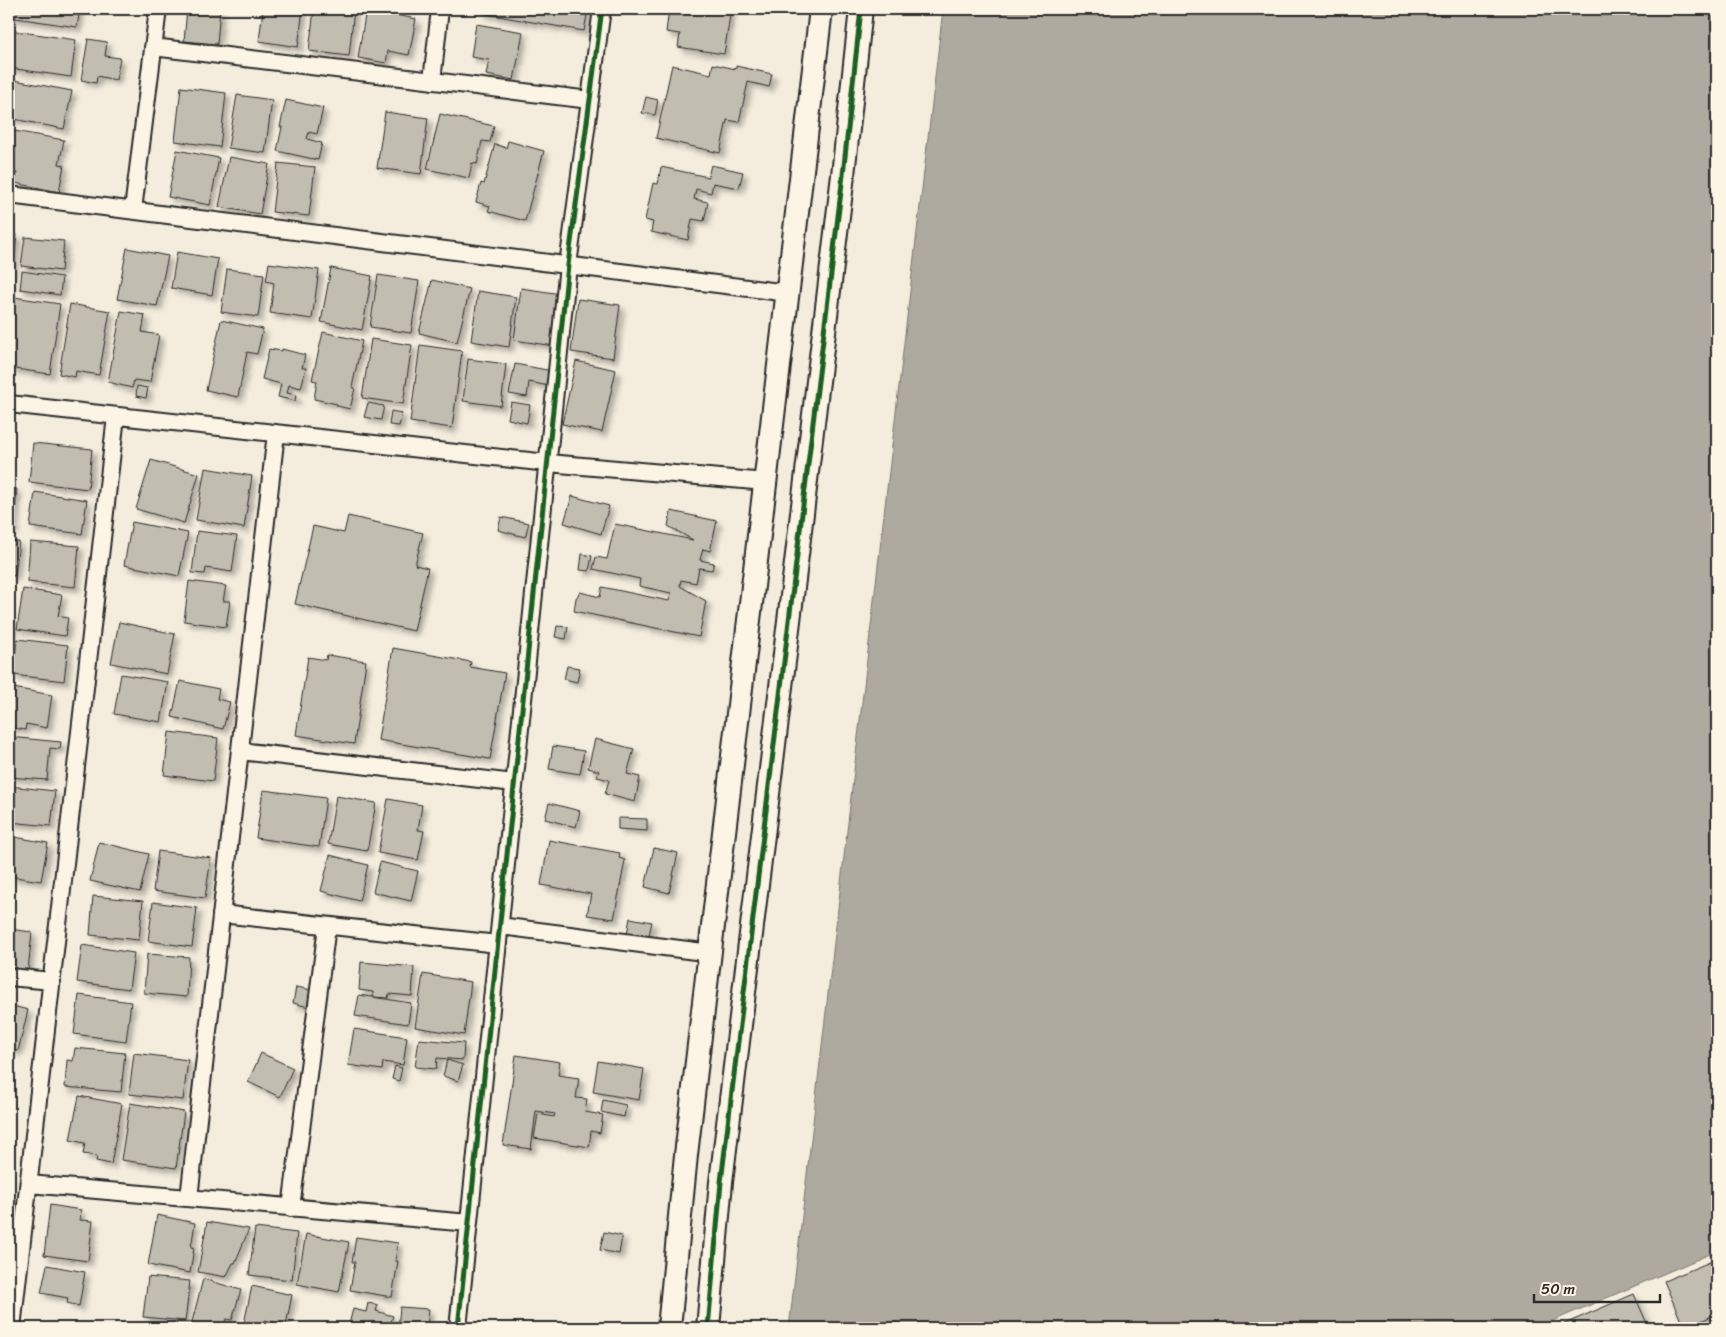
<svg xmlns="http://www.w3.org/2000/svg" width="1726" height="1337" viewBox="0 0 1726 1337" font-family="Sriracha,sans-serif">
<style>
.water{fill:#afaaa0;stroke:#7a7771}
.building{fill:#c2bdb1;stroke:#2b2b2b;filter:url(#shadow)}
.lines{fill:none;stroke-linecap:round;stroke-linejoin:round}
.street-casing{stroke:#2b2b2b;stroke-width:20}
.secondary-casing{stroke:#2b2b2b;stroke-width:26}
.street{stroke:#fcf5e5;stroke-width:16}
.secondary{stroke:#fcf5e5;stroke-width:22}
.cycleway-casing{stroke:#fcf5e5;stroke-width:8}
.cycleway{stroke:#1b5e20;stroke-width:5}
</style>
<defs>
<filter id="shadow"><feDropShadow dx="4.5" dy="4.5" stdDeviation="2.5" flood-color="#0004"/></filter>
</defs>
<rect width="100%" height="100%" fill="#f4edde"/>
<filter id="ink" filterUnits="userSpaceOnUse"><feTurbulence type="fractalNoise" baseFrequency=".02" numOctaves="2"/><feDisplacementMap in="SourceGraphic" scale="10" xChannelSelector="R" yChannelSelector="G"/><feConvolveMatrix kernelMatrix="1 2 1 2 8 2 1 2 1" color-interpolation-filters="sRGB"/></filter>
<g filter="url(#ink)">
<path class="water" d="M943,9H1717V1251L1536,1328H789Z"/>
<path class="building" d="M9,9H80L77,27L9,17Z
M187,9H220L217,44L184,41Z
M263,9H303L298,47L259,41Z
M314,9H354L349,56L309,51Z
M366,9L416,19L409,55L388,51L386,63L358,58Z
M482,9H588L584,31L481,13Z
M669,9H731L724,54L678,47L680,34L666,32Z
M476,24L523,32L514,80L486,75L489,60L471,57Z
M9,30L76,40L71,77L9,68Z
M88,39L107,42L105,56L120,58L116,80L97,76L96,83L81,80Z
M713,64L736,69V66L772,74L769,87L748,82L739,122L727,120L720,153L656,138L672,65L711,74Z
M9,79L72,91L64,129L9,118Z
M181,87L226,93L220,147L175,141Z
M237,95L272,100L265,153L228,148Z
M646,97L658,100L655,115L642,113Z
M286,100L323,108L317,134L309,132L307,139L322,143L318,160L277,151L282,127H280Z
M385,112L428,118L421,174L377,168Z
M440,114L494,126L490,142L482,141L477,164L472,163L469,178L427,169Z
M9,130L64,140L59,164L64,165L59,192L15,183L17,173L9,171Z
M508,141L544,151L525,221L488,211L490,206L476,202L481,183L484,184L495,144L506,148Z
M177,150L219,158L210,205L168,197Z
M229,157L269,164L260,214L219,207Z
M278,163L315,167L309,216L272,212Z
M711,165L743,172L739,188L713,183L711,193L696,189L694,199L708,202L704,221L692,219L688,240L651,232L653,222L645,220L653,183L658,184L661,167L708,177Z
M9,234L17,235L10,289H9Z
M25,237L64,241L61,271L21,266Z
M127,248L168,256L157,306L117,299Z
M177,252L218,259L212,295L171,288Z
M269,263L319,270L312,319L270,313L274,283L266,281Z
M331,268L372,276L362,330L321,322Z
M227,269L264,274L258,317L221,312Z
M22,271L62,277L60,295L20,289Z
M378,275L419,281L411,333L370,327Z
M432,280L470,289L457,342L419,333Z
M521,288L561,294L554,346L514,340Z
M478,291L516,297L509,347L471,341Z
M14,297L60,304L50,374L9,368V341Z
M578,299L620,305L613,358L571,352Z
M70,304L110,311L99,375L76,371L75,377L59,374Z
M121,311L145,315L142,332L159,335L150,382L134,380L132,388L108,382Z
M221,320L263,329L257,354L247,352L238,397L206,390Z
M323,332L362,341L352,387L355,388L350,409L337,406V404L314,399L317,381L312,380Z
M371,339L412,345L403,404L362,398Z
M420,345L462,351L452,428L410,422Z
M269,349L282,351V349L305,355L302,368H306L301,388L289,385L287,393L296,395L295,401L278,397L281,384L262,379Z
M468,359L506,364L501,406L463,401Z
M576,361L616,370L602,432L562,424Z
M515,364L552,371L549,386L529,382L527,397L509,394Z
M137,386L148,388L146,398L136,396Z
M511,402L530,405L527,423L508,419Z
M368,403L384,406L381,420L364,417Z
M391,411L402,413L399,426L389,425Z
M33,443L92,449L88,489L29,482Z
M151,460L199,474L184,523L136,509Z
M205,468L252,476L244,528L196,520Z
M9,488L17,489L13,530L9,529Z
M35,492L87,500L82,534L30,527Z
M572,496L609,506L601,534L564,523Z
M671,511L717,521L710,551L703,549L700,560L714,563L712,570L699,568L696,583L681,580L680,586L706,601L699,637L574,611L576,598L580,592L600,597L602,587L669,601L671,593L639,586L640,579L593,569L596,557L607,559L615,524L693,540L668,526Z
M348,516L423,533L415,565L428,568L414,631L295,604L313,526L344,533Z
M501,517L529,523L525,537L498,530Z
M132,522L188,533L179,576L124,565Z
M197,531L237,536L232,572L206,568L205,574L192,573Z
M9,541L19,542L15,576L9,575Z
M30,542L79,546L75,587L27,582Z
M582,554L592,556L589,571L580,570Z
M189,581L226,586L223,601H230L226,627L184,621Z
M23,589L62,595L58,616L68,618L65,636L17,629Z
M9,619L14,620L11,635H9Z
M119,622L175,634L167,674L111,663Z
M557,626L568,627L566,639L555,637Z
M17,639L68,645L64,681L13,675Z
M393,648L471,662L470,667L505,673L490,759L378,740Z
M327,655L366,661L354,744L296,735L308,657L326,660Z
M567,666L580,668L577,682L564,679Z
M121,674L168,682L161,722L114,714Z
M180,681L219,689L217,699L230,702L223,729L172,717Z
M13,688L52,695L47,728L26,724L25,730L9,727V715Z
M169,732L218,738L213,781L164,775Z
M9,737L61,742L60,749L50,748L47,780L9,777Z
M595,739L634,749L627,774L640,777L635,802L605,794L609,780L597,777L599,771L588,768Z
M553,746L584,751L580,774L549,769Z
M9,786L55,791L51,826L9,822Z
M263,790L326,798L319,847L256,838Z
M336,796L376,803L367,851L328,844Z
M388,799L422,805L418,830L424,831L418,860L378,853Z
M549,803L580,811L576,827L545,819Z
M618,818L647,819V831L618,829Z
M9,836L48,843L41,881L9,876Z
M549,840L620,853L619,858L625,860L614,919L587,915L591,894L541,885Z
M99,842L149,854L140,892L90,881Z
M654,848L678,853L669,893L645,887Z
M158,851L211,858L205,898L153,891Z
M330,855L368,865L359,901L321,891Z
M380,862L418,871L411,901L373,892Z
M93,896L143,901L139,940L90,935Z
M153,902L197,908L192,947L148,941Z
M630,918L652,922L648,939L627,934Z
M9,929L32,932L28,970L9,968Z
M82,945L134,953L129,989L77,982Z
M147,954L189,957L187,997L144,993Z
M361,962L414,967L412,996L389,994L388,998L373,997V992L359,990Z
M423,974L471,982L464,1035L415,1027Z
M296,987L312,990L309,1007L293,1003Z
M79,995L131,1002L126,1041L74,1034Z
M359,995L411,1003L408,1024L355,1016Z
M9,1005L28,1010L18,1051L9,1049Z
M354,1029L407,1037L403,1065L383,1062L382,1070L348,1065Z
M419,1039L464,1043L463,1060L437,1058L436,1069L415,1067Z
M75,1048L125,1053L121,1092L65,1087L67,1060L73,1061Z
M134,1053L188,1060L183,1100L129,1094Z
M261,1053L293,1068L280,1097L248,1082Z
M516,1055L560,1062L558,1075L579,1078L576,1098L587,1099L585,1112L603,1115L600,1133L591,1131L589,1147L534,1138L538,1114L554,1117L555,1114L536,1111L531,1149L503,1145Z
M447,1060L463,1065L458,1081L443,1076Z
M598,1061L644,1069L639,1100L593,1092Z
M395,1066L402,1068L399,1081L392,1079Z
M79,1096L122,1104L111,1164L96,1161L97,1156L83,1154L85,1143L70,1140Z
M603,1100L626,1105L624,1117L601,1112Z
M130,1103L184,1112L176,1168L121,1160Z
M50,1205L81,1210L80,1220L93,1221L88,1261L44,1255Z
M157,1215L195,1223L191,1247L194,1248L190,1273L148,1265Z
M207,1222L249,1229L235,1263H233L226,1277L198,1272Z
M255,1228L297,1233L292,1280L249,1275Z
M604,1232L622,1236L619,1254L600,1250Z
M306,1234L349,1242L339,1292L297,1284Z
M356,1237L398,1243L395,1261H398L392,1297L350,1290L355,1262H352Z
M1717,1259V1314L1684,1328L1664,1281Z
M47,1265L85,1272L79,1306L67,1303L68,1298L41,1293Z
M148,1277L190,1281L185,1321L143,1317Z
M203,1279L241,1290L232,1320L226,1319L224,1328H198L191,1326Z
M252,1286L292,1295L286,1325L265,1320L263,1328H243Z
M1634,1294L1649,1328H1555Z
M368,1303L378,1305L376,1311L393,1316L389,1328H348L353,1309L366,1312Z
M400,1307L429,1309L427,1328H398Z"/>
<g class="lines">
<g class="street-casing">
<path id="street" d="M153,47L590,100
M432,81L440,9
M9,195L788,293
M133,210L158,9
M9,404L548,463L766,482
M240,751L514,783
M221,914L498,944
M500,926L711,953
M9,977L52,981
M29,1184L469,1223
M189,1198L276,433
M291,1208L327,926
M12,1328L116,416
M458,1328L568,265L602,9"/>
</g>
<g class="secondary-casing">
<path id="secondary" d="M669,1328L686,1155L821,9
M708,1328L721,1182L843,175L861,9"/>
</g>
<use href="#street" class="street"/>
<use href="#secondary" class="secondary"/>
<g class="cycleway-casing">
<path id="cycleway" d="M458,1328L568,265L602,9
M708,1328L721,1182L843,175L861,9"/>
</g>
<use href="#cycleway" class="cycleway"/>
</g>
</g>
<rect width="1726" height="1337" fill="none" stroke="#fcf5e5" stroke-width="30"/>
<rect x="15" y="15" width="1696" height="1307" fill="none" stroke="#2b2b2b" stroke-width="2" filter="url(#ink)"/>
<path d="M1534 1294v8h126v-8" fill="none" stroke="#2b2b2b" stroke-width="2.5"/>
<text x="1541" y="1294" font-size="15" fill="#2b2b2b" stroke="#fcf5e5" stroke-width="4" paint-order="stroke">50 m</text>
</svg>
